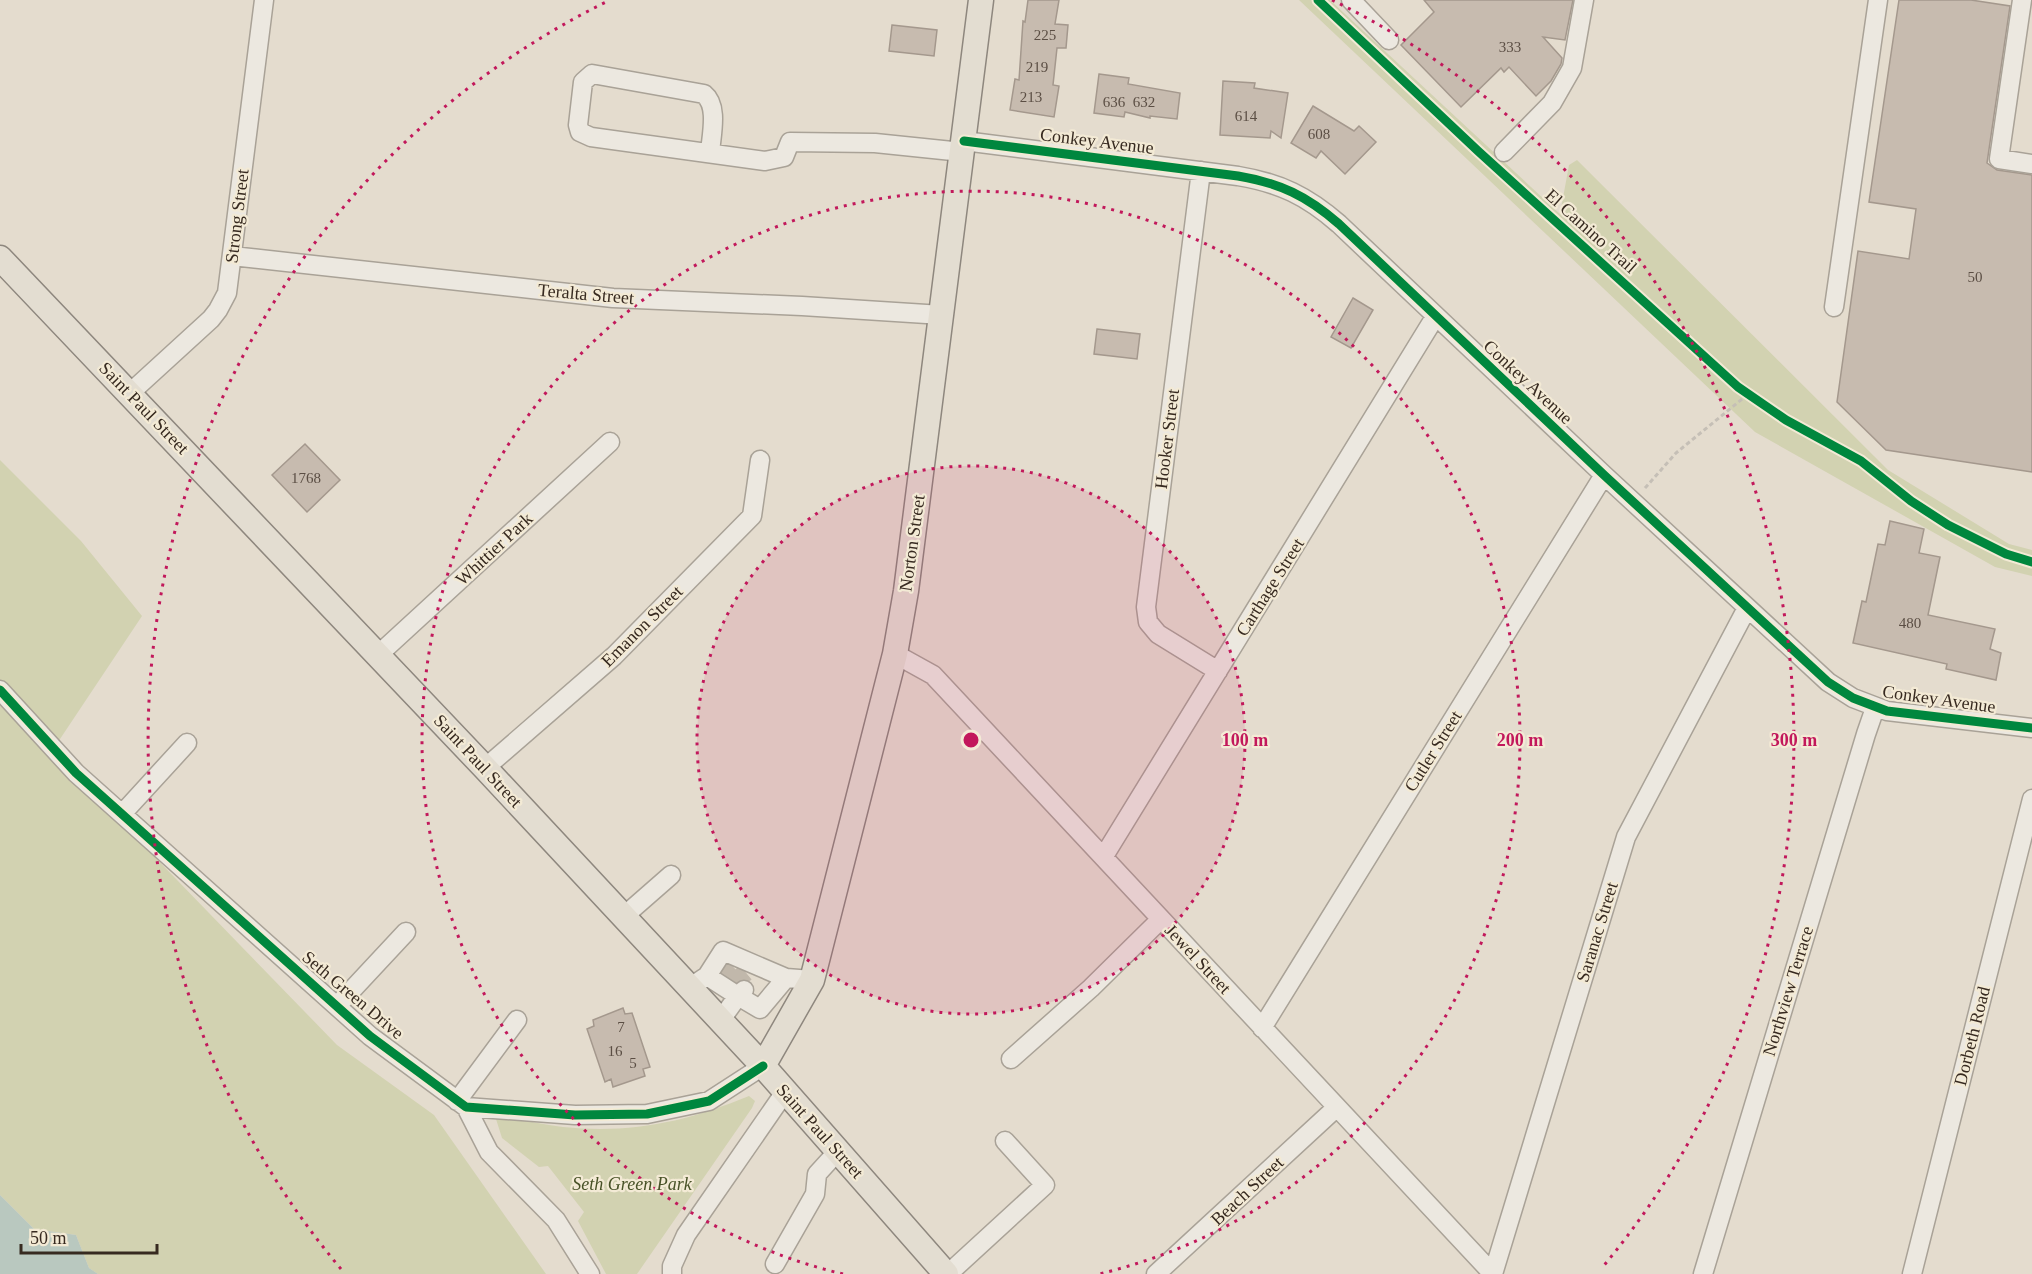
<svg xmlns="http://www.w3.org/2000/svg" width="2032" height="1274" viewBox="0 0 2032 1274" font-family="Georgia,serif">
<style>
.green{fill:#d2d2b1}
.water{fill:#b9c8bf}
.building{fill:#c7bbaf;stroke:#a4988d;stroke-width:1.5}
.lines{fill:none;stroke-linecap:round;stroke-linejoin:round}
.minor-tunnel{stroke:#c1b8ab;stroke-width:18;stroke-dasharray:18 9;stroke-linecap:butt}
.minor-casing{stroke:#a9a297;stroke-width:21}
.major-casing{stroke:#8e877e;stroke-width:27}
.path{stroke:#c5bfb6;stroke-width:3;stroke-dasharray:4.5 3;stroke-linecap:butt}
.minor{stroke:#ece8e0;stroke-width:18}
.major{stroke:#e3ddd1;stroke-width:24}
.cycleway-casing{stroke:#f3ead5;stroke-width:13}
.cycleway{stroke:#00873e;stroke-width:9}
.ring{fill:none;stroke:#c2185b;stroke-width:3;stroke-dasharray:3 6}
.labels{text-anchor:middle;stroke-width:4.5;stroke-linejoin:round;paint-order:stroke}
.number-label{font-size:15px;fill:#5b4e44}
.street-label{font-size:18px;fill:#372a20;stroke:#f3ead5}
.park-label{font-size:18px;font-style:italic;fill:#485227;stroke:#f3ead5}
.centre{fill:#c2185b;stroke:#f3ead5;stroke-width:3}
.ring-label{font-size:18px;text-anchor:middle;font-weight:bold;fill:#c2185b;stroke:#f3ead5;stroke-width:4.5;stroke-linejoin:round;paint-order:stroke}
</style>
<rect width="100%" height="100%" fill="#e4dcce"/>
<path class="green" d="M1299,0H1330L1560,214L1569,165L1577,160L1888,470L2009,544L2032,550V576L1995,567L1755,432Z
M0,460L81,541L142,616L52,751L337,1045L434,1115L546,1274H98L89,1268L76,1235L34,1229L0,1195Z
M749,1096L755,1101L752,1108L637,1274H606L578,1221L584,1212L548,1166L539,1167L502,1138L496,1119L499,1116C520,1119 541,1124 563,1127C631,1134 686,1122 749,1096Z"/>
<path class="water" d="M0,1195L34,1229L76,1235L89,1268L98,1274H0Z"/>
<path class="building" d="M1028,0H1059L1055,24L1068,25L1066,48H1057L1053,85L1059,86L1054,117L1010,110L1015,79L1019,80L1023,21L1025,22Z
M1424,0H1573L1565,40L1543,37L1562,58L1561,64L1551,81L1536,96L1509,67L1504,72L1501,68L1461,107L1401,45L1434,12Z
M1899,0H1971L2010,6L1987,163L1997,170L2032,175V472L1886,450L1837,402L1858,251L1909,259L1916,209L1869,202Z
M892,25L937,30L934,56L889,51Z
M1099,74L1129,78L1128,84L1180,93L1177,119L1150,116V118L1125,112L1124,117L1094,113Z
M1223,81L1255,83L1254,88L1288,93L1281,138L1271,131L1270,138L1220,135Z
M1313,106L1354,131L1359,126L1376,142L1345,174L1321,151L1316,158L1291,143Z
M1353,298L1373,310L1351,348L1331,337Z
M1097,329L1140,334L1137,359L1094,354Z
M305,444L340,480L307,512L272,475Z
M1890,521L1924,529L1919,553L1940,557L1928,615L1995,629L1990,649L2001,653L1996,680L1946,669L1947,664L1853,643L1862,601L1866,602L1878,544L1885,545Z
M623,1008L625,1014L632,1013L650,1067L643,1069L645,1076L613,1087L611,1079L605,1082L587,1029L594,1026L593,1020Z"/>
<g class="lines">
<path class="minor-tunnel" d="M719,978L737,962
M732,984L750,969"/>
<g class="minor-casing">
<path id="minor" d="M1351,0L1389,40
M2022,0L1999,159L2032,164
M964,141L1238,176C1280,183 1307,196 1339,224L1604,475L1828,682L1853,698L1887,711L2032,728
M1504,152L1552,103L1572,68L1584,0
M710,153C711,136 719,106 704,94L592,74L583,82L578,125L580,132L591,137L765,161L784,157L790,142L875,143L962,152
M1201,171L1146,607L1148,622L1158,634L1218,671
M232,256L613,298L802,306L942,315
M1834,307L1878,0
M130,393L211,319L218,310L227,293L264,0
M895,654L933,675L1493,1274
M378,655L610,442
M0,690L76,773L370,1036L466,1107L575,1115L647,1114L709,1101L763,1066
M485,768L614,656L752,516L760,460
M122,814L187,743
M1104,856L1435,317
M623,917L671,875
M707,976L723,951L786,978
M698,982L707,976L738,996L720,1021
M744,990L738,996L760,1009L786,978L812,980
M337,1006L406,932
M1262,1028L1604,475
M1011,1059L1091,988L1161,919
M457,1101L517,1020
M466,1107L489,1152L556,1220L590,1274
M775,1264L815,1194L817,1174L838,1151
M672,1274V1266L686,1235L785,1092
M948,1274L1045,1185L1005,1141
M1156,1274L1337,1107
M1493,1274L1626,837L1747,608
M1703,1274L1866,734L1875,708
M1912,1274L2032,799"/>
</g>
<g class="major-casing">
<path id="major" d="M0,258L485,768L763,1066L946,1274
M763,1066L812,980L895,654L906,591L981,0"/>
</g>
<path class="path" d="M1645,488L1676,453L1747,395"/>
<use href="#minor" class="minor"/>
<use href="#major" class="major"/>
<g class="cycleway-casing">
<path id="cycleway" d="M1318,0L1478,151L1738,387L1786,420L1861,461L1911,501L1948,525L2006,554L2032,562
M964,141L1238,176C1280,183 1307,196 1339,224L1604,475L1828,682L1853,698L1887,711L2032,728
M0,690L76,773L370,1036L466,1107L575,1115L647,1114L709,1101L763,1066"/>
</g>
<use href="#cycleway" class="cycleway"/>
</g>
<circle cx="971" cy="740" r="274" fill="#c2185b" fill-opacity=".12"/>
<g class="ring">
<circle cx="971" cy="740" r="274"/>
<path d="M843 1274A549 549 0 1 1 1099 1274"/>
<path d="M341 1269A823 823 0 0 1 610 0M1332 0A823 823 0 0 1 1601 1269"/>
</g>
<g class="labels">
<g class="number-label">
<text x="1045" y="40">225</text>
<text x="1510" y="52">333</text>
<text x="1037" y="72">219</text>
<text x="1031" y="102">213</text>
<text x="1114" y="107">636</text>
<text x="1144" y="107">632</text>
<text x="1246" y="121">614</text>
<text x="1319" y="139">608</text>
<text x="1975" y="282">50</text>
<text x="306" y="483">1768</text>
<text x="1910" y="628">480</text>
<text x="621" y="1032">7</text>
<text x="615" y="1056">16</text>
<text x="633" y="1068">5</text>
</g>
<g class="street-label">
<text transform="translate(1097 141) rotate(7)" y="6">Conkey Avenue</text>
<text transform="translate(237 216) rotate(-83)" y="6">Strong Street</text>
<text transform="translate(1591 231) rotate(42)" y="6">El Camino Trail</text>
<text transform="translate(586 294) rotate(5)" y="6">Teralta Street</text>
<text transform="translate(1528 382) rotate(43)" y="6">Conkey Avenue</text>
<text transform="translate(144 408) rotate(46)" y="6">Saint Paul Street</text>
<text transform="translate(1167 439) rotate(-83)" y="6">Hooker Street</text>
<text transform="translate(912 543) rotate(-82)" y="6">Norton Street</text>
<text transform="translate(494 549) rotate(-43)" y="6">Whittier Park</text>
<text transform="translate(1270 587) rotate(-58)" y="6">Carthage Street</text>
<text transform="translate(642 626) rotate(-45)" y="6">Emanon Street</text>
<text transform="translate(1939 699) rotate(8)" y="6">Conkey Avenue</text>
<text transform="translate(1433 751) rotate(-58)" y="6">Cutler Street</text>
<text transform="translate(478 761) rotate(47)" y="6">Saint Paul Street</text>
<text transform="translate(1597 932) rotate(-73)" y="6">Saranac Street</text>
<text transform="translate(1198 959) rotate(47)" y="6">Jewel Street</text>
<text transform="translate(1788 991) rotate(-73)" y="6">Northview Terrace</text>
<text transform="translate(353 995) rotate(40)" y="6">Seth Green Drive</text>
<text transform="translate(1972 1036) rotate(-76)" y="6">Dorbeth Road</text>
<text transform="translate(820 1131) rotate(48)" y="6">Saint Paul Street</text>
<text transform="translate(1247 1191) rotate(-43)" y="6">Beach Street</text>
</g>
<g class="park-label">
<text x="632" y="1190">Seth Green Park</text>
</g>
</g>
<circle cx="971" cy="740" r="9" class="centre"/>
<g class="ring-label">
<text x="1245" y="746">100 m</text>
<text x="1520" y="746">200 m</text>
<text x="1794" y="746">300 m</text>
</g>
<path d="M21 1244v9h136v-9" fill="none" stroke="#372a20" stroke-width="3"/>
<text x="30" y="1244" font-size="18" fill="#372a20" stroke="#f3ead5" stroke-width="4.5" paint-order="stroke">50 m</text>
</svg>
